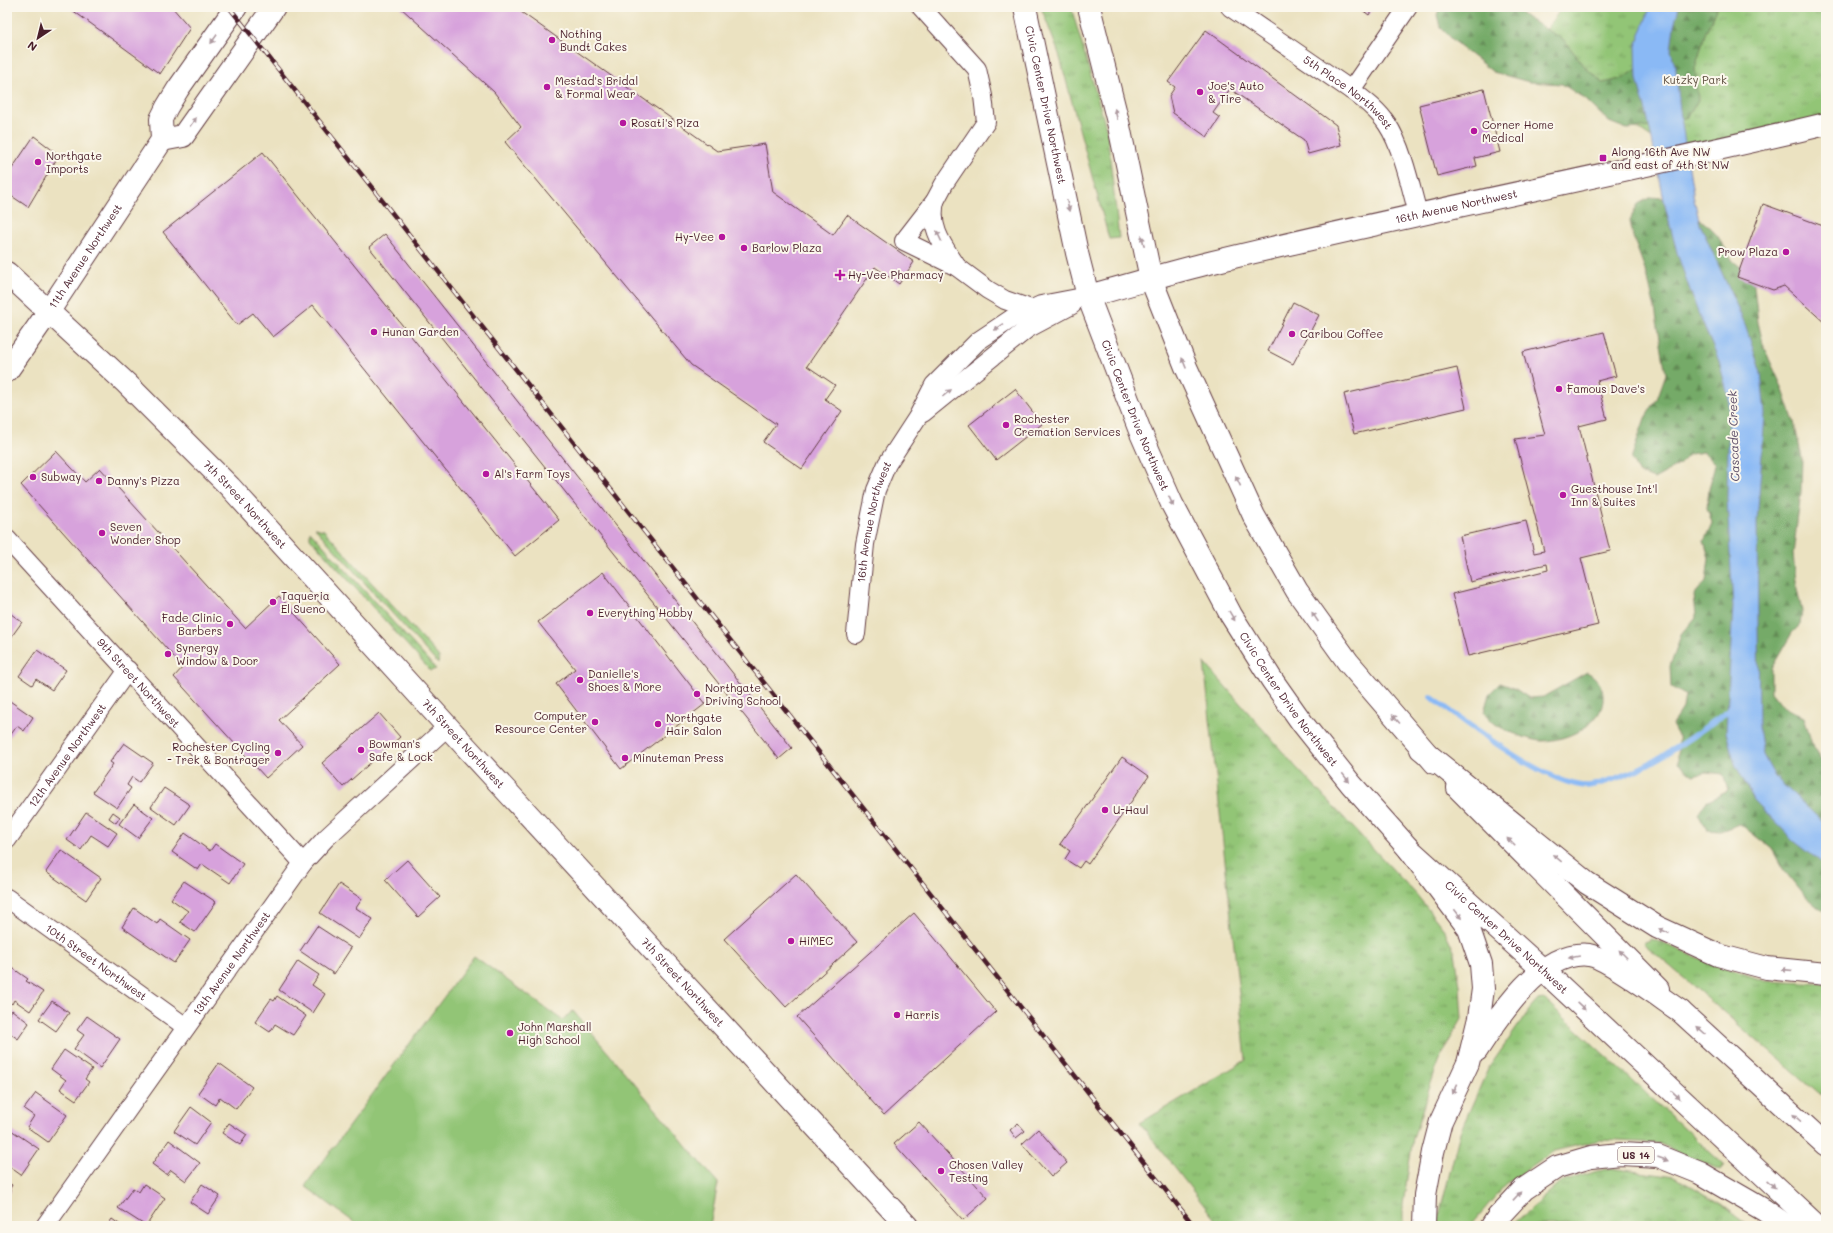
<svg xmlns="http://www.w3.org/2000/svg" width="1833" height="1233" viewBox="0 0 1833 1233" font-family="Mali,sans-serif">
<style>
.grass{fill:url(#grass-tufts);stroke:#6e7250}
.forest{fill:url(#forest-firs);stroke:#606449}
.garden{fill:#92c576;stroke:#6e7250}
.water{fill:#8ab9f5;stroke:#6a6c90}
.lines{fill:none;stroke-linecap:round;stroke-linejoin:round}
.stream{stroke:#8ab9f5;stroke-width:5.5}
.building{fill:#d7a2dc}
.minor-casing{stroke:#623c42;stroke-width:20}
.tertiary-casing{stroke:#623c42;stroke-width:24}
.secondary-casing{stroke:#623c42;stroke-width:24}
.primary-casing{stroke:#623c42;stroke-width:24}
.trunk-casing{stroke:#623c42;stroke-width:24}
.motorway-casing{stroke:#623c42;stroke-width:24}
.minor{stroke:#fff;stroke-width:18}
.tertiary{stroke:#fff;stroke-width:22}
.secondary{stroke:#fff;stroke-width:22}
.primary{stroke:#fff;stroke-width:22}
.trunk{stroke:#fff;stroke-width:22}
.motorway{stroke:#fff;stroke-width:22}
.rail-casing{stroke:#4a1f2b;stroke-width:4.5}
.rail{stroke:#fbf7ec;stroke-width:3;stroke-dasharray:9;stroke-linecap:butt}
.oneway{fill:#ae9aa0}
.poi-dot{fill:#b5179e;stroke:#fbf7ec;stroke-width:1.5}
.labels{text-anchor:middle;stroke-width:4;stroke-linejoin:round;paint-order:stroke}
.shield{fill:#fbf7ec;stroke:#7f6065;stroke-width:1}
.shield-label{font-size:10px;font-weight:bold;fill:#4a1f2b}
.poi-label{font-size:11px;fill:#4a1f2b;stroke:#fbf7ec;text-anchor:start}
.park-label{font-size:11px;fill:#605142;stroke:#fbf7ec}
.street-label{font-size:11px;fill:#4a1f2b;stroke:#fbf7ec}
.water-label{font-size:12px;font-style:italic;fill:#5d4d68;stroke:#fbf7ec}
</style>
<defs>
<pattern id="grass-tufts" width="24" height="20" patternUnits="userSpaceOnUse"><rect width="24" height="20" fill="#92c576"/><path d="M3 7l-1-3M5 7V3M7 7l1-3M15 17l-1-3M17 17v-4M19 17l1-3" fill="none" stroke="#799f61"/></pattern>
<pattern id="forest-firs" width="22" height="20" patternUnits="userSpaceOnUse"><rect width="22" height="20" fill="#75aa67"/><path d="M5 1l3.5 6h-7zM16 11l3.5 6h-7z" fill="#628a55"/></pattern>
</defs>
<rect width="100%" height="100%" fill="#fbf7ec"/>
<filter id="ink" filterUnits="userSpaceOnUse"><feTurbulence type="fractalNoise" baseFrequency=".025" numOctaves="2"/><feDisplacementMap in="SourceGraphic" scale="8" xChannelSelector="R" yChannelSelector="G"/><feConvolveMatrix kernelMatrix="1 2 1 2 8 2 1 2 1" color-interpolation-filters="sRGB"/></filter>
<filter id="wash" filterUnits="userSpaceOnUse"><feTurbulence type="fractalNoise" baseFrequency=".012" numOctaves="4" result="noise"/><feDisplacementMap in="SourceGraphic" scale="16" xChannelSelector="R" yChannelSelector="G"/><feGaussianBlur stdDeviation="0.9" result="paint"/><feColorMatrix in="noise" values="0 0 0 0 0 0 0 0 0 0 0 0 0 0 0 0 0 1.4 0 .05"/><feComposite in="paint" operator="in"/></filter>
<g filter="url(#wash)">
<rect width="100%" height="100%" fill="#ebe2c1"/>
<path class="grass" d="M1041,7H1071L1107,131L1119,238L1109,239L1059,54Z
M1562,7H1826V124L1679,158L1531,52Z
M315,528L324,530L439,657L438,664Z
M310,531L436,669L430,671L426,666L310,538Z
M1204,662L1295,766L1416,894L1445,931L1455,953L1460,986L1462,1019L1439,1059L1413,1138L1403,1205V1226H1220L1140,1123L1246,1060Z
M1652,939L1698,958L1765,981L1826,984V1100L1643,943Z
M1544,999L1724,1165L1720,1170L1658,1143L1600,1140L1554,1151L1505,1185L1470,1226H1438L1439,1216L1460,1132L1488,1069L1530,1009L1538,1000Z
M1610,1168L1675,1177L1726,1207L1751,1226H1511L1562,1181Z"/>
<path class="forest" d="M1440,7H1513L1527,18L1563,39L1587,69L1603,83L1624,78L1647,62L1657,7H1717L1705,34L1695,69L1698,100L1688,117L1653,127L1627,129L1609,122L1585,99L1562,84L1529,82L1493,72L1458,45L1440,27L1437,15Z
M1651,197L1673,199L1706,224L1717,235L1733,261L1753,277L1758,322L1764,348L1782,387L1794,422L1802,458L1801,492L1793,554L1797,589L1802,611L1800,625L1792,633L1771,669V692L1783,707L1804,717L1813,748L1826,768V913L1803,894L1783,869L1772,849L1740,824L1720,831L1707,830L1698,814L1706,802L1728,791L1723,774L1706,772L1693,775L1678,763V736L1672,725L1683,708L1685,695L1671,687L1670,666L1681,635L1696,617L1694,595L1706,581L1709,558L1704,541L1712,523L1707,508L1709,489L1715,464L1704,452L1690,454L1679,465L1654,479L1639,473L1631,459L1645,418L1657,399L1666,374L1655,309L1647,275L1633,237L1630,220L1638,204Z
M1587,672C1596,677 1602,684 1603,695C1606,724 1566,741 1542,741C1531,741 1502,730 1494,723C1490,720 1487,715 1484,712L1489,694L1500,683L1514,688L1529,698L1543,697Z"/>
<path class="garden" d="M474,956L562,1020L573,1011L718,1183L710,1226H359L305,1186Z"/>
<path class="water" d="M1651,7H1679L1674,26L1671,50L1676,70L1680,111L1694,199L1700,224L1744,322L1761,373L1765,414L1757,522L1759,727L1763,755L1775,777L1826,825V866L1794,841L1754,800L1735,764L1726,732L1733,607L1727,499L1729,400L1719,361L1697,310L1678,256L1666,210L1647,115L1637,79L1636,46L1648,13Z"/>
<g class="lines">
<path class="stream" d="M1431,697C1464,721 1549,787 1588,786C1593,786 1600,783 1605,782C1653,768 1694,735 1734,707"/>
</g>
<g id="blocks">
<path class="building" d="M68,7H172L190,28L160,74Z
M400,7H514L717,151L765,144L773,192L833,235L847,215L914,262L899,284L875,267L807,366L835,385L825,399L842,411L802,469L763,442L776,424L691,365L505,142L521,127L494,92Z
M1358,7H1374L1369,15Z
M1206,30L1336,125L1341,145L1308,154L1304,140L1230,89L1213,113L1220,118L1207,137L1173,113L1169,96L1175,87L1168,82Z
M1484,89L1500,152L1475,158L1477,166L1437,176L1419,105Z
M34,136L59,155L28,207L7,193V176Z
M263,152L559,520L515,556L313,305L273,337L253,313L237,325L163,232Z
M1763,204L1826,227V324L1784,286L1773,290L1737,277Z
M385,234L792,748L779,759L369,247Z
M1293,302L1319,315L1293,364L1268,351Z
M1604,332L1616,376L1597,381L1607,419L1579,426L1610,551L1581,558L1598,625L1468,656L1452,594L1548,570L1547,564L1470,582L1460,536L1526,521L1534,553L1544,551L1515,439L1545,435L1523,352Z
M1457,368L1466,408L1354,434L1344,394Z
M1015,389L1042,424L996,460L969,425Z
M56,451L85,482L100,468L245,628L279,596L340,664L279,720L302,745L266,778L174,677L183,667L21,485Z
M603,572L705,704L621,769L556,684L575,669L538,622Z
M7,611L22,622L7,643Z
M37,650L66,670L52,690L36,679L32,685L19,676Z
M7,699L33,717L24,731L17,726L7,740Z
M379,713L400,737L343,787L322,763Z
M124,743L153,763L139,782L132,777L127,785L131,788L117,808L93,792L113,764L110,762Z
M1122,757L1149,776L1088,864L1084,861L1079,868L1065,859L1070,851L1060,844Z
M164,788L190,805L176,825L151,807Z
M134,804L153,818L138,838L119,824Z
M86,812L117,833L108,846L91,835L81,850L67,840Z
M113,812L120,817L116,823L109,818Z
M185,833L210,851L215,844L243,864L230,883L202,864L198,870L172,852Z
M61,850L101,878L86,900L46,872Z
M407,860L440,897L418,917L385,880Z
M796,874L857,942L786,1007L724,939Z
M184,881L216,902L195,932L180,922L188,911L171,899Z
M339,884L362,899L356,908L373,919L359,939L320,913Z
M134,908L157,924L160,919L190,940L174,963L122,927Z
M914,913L996,1012L884,1115L797,1017Z
M317,926L351,948L334,974L300,951Z
M298,961L319,975L312,985L325,994L313,1013L279,990Z
M7,964L28,979L26,981L43,992L30,1011L14,1000L12,1004L7,1000Z
M277,996L306,1016L293,1035L275,1024L270,1032L255,1022L271,999L274,1001Z
M52,1001L69,1013L56,1031L39,1019Z
M12,1010L29,1023L18,1039L7,1031V1017Z
M87,1016L120,1039L100,1068L74,1049L84,1035L77,1030Z
M64,1050L92,1069L85,1079L89,1082L76,1100L60,1089L66,1080L51,1069Z
M219,1063L252,1087L236,1109L220,1097L215,1105L198,1093Z
M36,1093L67,1115L48,1142L27,1127L34,1116L24,1109Z
M191,1107L211,1122L195,1145L174,1131Z
M919,1122L988,1198L963,1220L894,1144Z
M229,1123L247,1135L240,1145L222,1133Z
M1018,1123L1025,1131L1016,1138L1010,1130Z
M8,1128L39,1149L21,1175L7,1165Z
M1038,1129L1067,1163L1051,1177L1022,1144Z
M169,1140L200,1163L186,1181L171,1170L167,1175L152,1164Z
M7,1182L12,1185L9,1190L11,1191L7,1197Z
M144,1184L165,1198L146,1226L118,1208L133,1188L139,1192Z
M202,1184L220,1196L208,1214L190,1202Z
M112,1219L122,1226H107Z"/>
</g>
</g>
<g filter="url(#ink)">
<use href="#blocks" fill-opacity="0" stroke="#623c42" stroke-width="1"/>
<g class="lines">
<g class="minor-casing">
<g id="minor">
<path d="M921,7L977,69L983,96L986,122L944,184L935,201L904,241L957,267L988,290L1005,300L1031,309"/>
<path id="s1" d="M1230,7L1351,90C1364,100 1378,110 1387,124C1402,146 1411,188 1418,214"/>
<path d="M1351,90L1408,7"/>
<path d="M935,201C929,229 943,245 957,267"/>
<path d="M923,413L1027,329L1072,305"/>
<path id="s2" d="M7,539L303,863"/>
<path id="s3" d="M856,634L865,544L876,490L887,464L917,418L934,385L978,341L1011,319L1041,305L1088,296"/>
<path id="s4" d="M7,840L128,670"/>
<path id="s5" d="M7,898L186,1027"/>
<path id="s6" d="M45,1226L303,863L326,838L448,726"/>
</g>
</g>
<g class="tertiary-casing">
<g id="tertiary">
<path id="s7" d="M1088,296C1130,285 1171,272 1213,262C1417,212 1622,173 1826,124"/>
</g>
</g>
<g class="secondary-casing">
<g id="secondary">
<path d="M162,140L183,136L274,7"/>
<path id="s8" d="M7,273L126,383L230,487L467,748L907,1226"/>
<path id="s9" d="M7,371L49,311L162,140L161,119L167,107L178,89L236,7"/>
</g>
</g>
<g class="primary-casing">
<g id="primary">
<path id="s10" d="M1025,7L1077,253L1088,296L1140,431L1172,504L1231,615L1272,680L1303,724L1351,784L1409,849L1543,970L1817,1226"/>
<path d="M1089,7L1119,126L1151,279L1186,367L1254,516L1297,591L1348,662L1435,763"/>
<path d="M1458,788L1658,989"/>
</g>
</g>
<g class="trunk-casing">
<path id="trunk" d="M1680,1011L1826,1145"/>
</g>
<g class="motorway-casing">
<path id="motorway" d="M1421,749L1587,883L1657,927L1718,955L1767,968L1826,974
M1409,849L1469,929L1481,964L1483,989L1479,1018L1468,1063L1441,1121L1433,1152L1425,1195L1424,1226
M1477,1050C1499,1016 1542,949 1589,955C1608,958 1662,999 1680,1011
M1492,1226L1498,1217L1524,1189L1557,1167L1591,1157L1621,1154L1658,1156L1700,1173L1764,1210L1787,1226"/>
</g>
<use href="#minor" class="minor"/>
<use href="#tertiary" class="tertiary"/>
<use href="#secondary" class="secondary"/>
<use href="#primary" class="primary"/>
<use href="#trunk" class="trunk"/>
<use href="#motorway" class="motorway"/>
<g class="rail-casing">
<path id="rail" d="M229,7L1194,1226"/>
</g>
<use href="#rail" class="rail"/>
</g>
<defs><path id="oneway-solid" d="M-6-.8H1V-3.2L6.5 0L1 3.2V.8H-6Z"/></defs>
<g class="oneway">
<use href="#oneway-solid" transform="translate(214 39) rotate(125)"/>
<use href="#oneway-solid" transform="translate(1116 114) rotate(-104)"/>
<use href="#oneway-solid" transform="translate(193 122) rotate(-54)"/>
<use href="#oneway-solid" transform="translate(1068 206) rotate(78)"/>
<use href="#oneway-solid" transform="translate(939 236) rotate(-115)"/>
<use href="#oneway-solid" transform="translate(1143 241) rotate(-102)"/>
<use href="#oneway-solid" transform="translate(999 327) rotate(146)"/>
<use href="#oneway-solid" transform="translate(1184 363) rotate(-112)"/>
<use href="#oneway-solid" transform="translate(947 393) rotate(-39)"/>
<use href="#oneway-solid" transform="translate(1238 481) rotate(-115)"/>
<use href="#oneway-solid" transform="translate(1171 501) rotate(65)"/>
<use href="#oneway-solid" transform="translate(1232 616) rotate(59)"/>
<use href="#oneway-solid" transform="translate(1315 617) rotate(-124)"/>
<use href="#oneway-solid" transform="translate(1396 719) rotate(-131)"/>
<use href="#oneway-solid" transform="translate(1346 778) rotate(52)"/>
<use href="#oneway-solid" transform="translate(1511 842) rotate(-135)"/>
<use href="#oneway-solid" transform="translate(1557 858) rotate(-141)"/>
<use href="#oneway-solid" transform="translate(1458 914) rotate(53)"/>
<use href="#oneway-solid" transform="translate(1664 931) rotate(-156)"/>
<use href="#oneway-solid" transform="translate(1623 954) rotate(-135)"/>
<use href="#oneway-solid" transform="translate(1574 957) rotate(170)"/>
<use href="#oneway-solid" transform="translate(1787 970) rotate(-175)"/>
<use href="#oneway-solid" transform="translate(1581 1006) rotate(43)"/>
<use href="#oneway-solid" transform="translate(1701 1030) rotate(-138)"/>
<use href="#oneway-solid" transform="translate(1455 1089) rotate(116)"/>
<use href="#oneway-solid" transform="translate(1676 1095) rotate(43)"/>
<use href="#oneway-solid" transform="translate(1797 1118) rotate(-138)"/>
<use href="#oneway-solid" transform="translate(1663 1159) rotate(20)"/>
<use href="#oneway-solid" transform="translate(1771 1184) rotate(43)"/>
<use href="#oneway-solid" transform="translate(1517 1196) rotate(-47)"/>
</g>
</g>
<g class="poi-dot">
<circle cx="552" cy="40" r="4"/>
<circle cx="547" cy="87" r="4"/>
<circle cx="1200" cy="92" r="4"/>
<circle cx="623" cy="123" r="4"/>
<circle cx="1474" cy="131" r="4"/>
<rect x="1599" y="154" width="8" height="8" rx="2"/>
<circle cx="38" cy="162" r="4"/>
<circle cx="722" cy="237" r="4"/>
<circle cx="744" cy="248" r="4"/>
<circle cx="1786" cy="252" r="4"/>
<path d="M838 269h4v4h4v4h-4v4h-4v-4h-4v-4h4z"/>
<circle cx="374" cy="332" r="4"/>
<circle cx="1292" cy="334" r="4"/>
<circle cx="1559" cy="389" r="4"/>
<circle cx="1006" cy="425" r="4"/>
<circle cx="486" cy="474" r="4"/>
<circle cx="33" cy="477" r="4"/>
<circle cx="99" cy="481" r="4"/>
<circle cx="1563" cy="495" r="4"/>
<circle cx="102" cy="533" r="4"/>
<circle cx="273" cy="602" r="4"/>
<circle cx="590" cy="613" r="4"/>
<circle cx="230" cy="624" r="4"/>
<circle cx="168" cy="654" r="4"/>
<circle cx="580" cy="680" r="4"/>
<circle cx="697" cy="694" r="4"/>
<circle cx="595" cy="722" r="4"/>
<circle cx="658" cy="724" r="4"/>
<circle cx="361" cy="750" r="4"/>
<circle cx="278" cy="753" r="4"/>
<circle cx="625" cy="758" r="4"/>
<circle cx="1105" cy="810" r="4"/>
<circle cx="791" cy="941" r="4"/>
<circle cx="897" cy="1015" r="4"/>
<circle cx="510" cy="1033" r="4"/>
<circle cx="941" cy="1171" r="4"/>
</g>
<g class="labels">
<rect class="shield" x="1618" y="1147" width="36" height="16" rx="3"/>
<g class="shield-label">
<text x="1636" y="1159">US 14</text>
</g>
<g class="poi-label">
<text x="560" y="38">Nothing<tspan x="560" dy="13">Bundt Cakes</tspan></text>
<text x="555" y="85">Mestad's Bridal<tspan x="555" dy="13">&amp; Formal Wear</tspan></text>
<text x="1208" y="90">Joe's Auto<tspan x="1208" dy="13">&amp; Tire</tspan></text>
<text x="631" y="127">Rosati's Piza</text>
<text x="1482" y="129">Corner Home<tspan x="1482" dy="13">Medical</tspan></text>
<text x="1611" y="156">Along 16th Ave NW<tspan x="1611" dy="13">and east of 4th St NW</tspan></text>
<text x="46" y="160">Northgate<tspan x="46" dy="13">Imports</tspan></text>
<text x="714" y="241" text-anchor="end">Hy-Vee</text>
<text x="752" y="252">Barlow Plaza</text>
<text x="1778" y="256" text-anchor="end">Prow Plaza</text>
<text x="848" y="279">Hy-Vee Pharmacy</text>
<text x="382" y="336">Hunan Garden</text>
<text x="1300" y="338">Caribou Coffee</text>
<text x="1567" y="393">Famous Dave's</text>
<text x="1014" y="423">Rochester<tspan x="1014" dy="13">Cremation Services</tspan></text>
<text x="494" y="478">Al's Farm Toys</text>
<text x="41" y="481">Subway</text>
<text x="107" y="485">Danny's Pizza</text>
<text x="1571" y="493">Guesthouse Int'l<tspan x="1571" dy="13">Inn &amp; Suites</tspan></text>
<text x="110" y="531">Seven<tspan x="110" dy="13">Wonder Shop</tspan></text>
<text x="281" y="600">Taqueria<tspan x="281" dy="13">El Sueno</tspan></text>
<text x="598" y="617">Everything Hobby</text>
<text x="222" y="622" text-anchor="end">Fade Clinic<tspan x="222" dy="13">Barbers</tspan></text>
<text x="176" y="652">Synergy<tspan x="176" dy="13">Window &amp; Door</tspan></text>
<text x="588" y="678">Danielle's<tspan x="588" dy="13">Shoes &amp; More</tspan></text>
<text x="705" y="692">Northgate<tspan x="705" dy="13">Driving School</tspan></text>
<text x="587" y="720" text-anchor="end">Computer<tspan x="587" dy="13">Resource Center</tspan></text>
<text x="666" y="722">Northgate<tspan x="666" dy="13">Hair Salon</tspan></text>
<text x="369" y="748">Bowman's<tspan x="369" dy="13">Safe &amp; Lock</tspan></text>
<text x="270" y="751" text-anchor="end">Rochester Cycling<tspan x="270" dy="13">- Trek &amp; Bontrager</tspan></text>
<text x="633" y="762">Minuteman Press</text>
<text x="1113" y="814">U-Haul</text>
<text x="799" y="945">HiMEC</text>
<text x="905" y="1019">Harris</text>
<text x="518" y="1031">John Marshall<tspan x="518" dy="13">High School</tspan></text>
<text x="949" y="1169">Chosen Valley<tspan x="949" dy="13">Testing</tspan></text>
</g>
<g class="park-label">
<text x="1695" y="84">Kutzky Park</text>
</g>
<g class="street-label">
<text dy="4" stroke="none"><textPath href="#s1" startOffset="146">5th Place Northwest</textPath></text>
<text dy="4" stroke="none"><textPath href="#s10" startOffset="100">Civic Center Drive Northwest</textPath></text>
<text dy="4" stroke="none"><textPath href="#s7" startOffset="379">16th Avenue Northwest</textPath></text>
<text dy="4" stroke="none"><textPath href="#s9" startOffset="139">11th Avenue Northwest</textPath></text>
<text dy="4" stroke="none"><textPath href="#s10" startOffset="424">Civic Center Drive Northwest</textPath></text>
<text dy="4" stroke="none"><textPath href="#s8" startOffset="332">7th Street Northwest</textPath></text>
<text dy="4" stroke="none"><textPath href="#s3" startOffset="114">16th Avenue Northwest</textPath></text>
<text dy="4" stroke="none"><textPath href="#s2" startOffset="195">9th Street Northwest</textPath></text>
<text dy="4" stroke="none"><textPath href="#s10" startOffset="748">Civic Center Drive Northwest</textPath></text>
<text dy="4" stroke="none"><textPath href="#s8" startOffset="656">7th Street Northwest</textPath></text>
<text dy="4" stroke="none"><textPath href="#s4" startOffset="104">12th Avenue Northwest</textPath></text>
<text dy="4" stroke="none"><textPath href="#s10" startOffset="1072">Civic Center Drive Northwest</textPath></text>
<text dy="4" stroke="none"><textPath href="#s5" startOffset="110">10th Street Northwest</textPath></text>
<text dy="4" stroke="none"><textPath href="#s6" startOffset="322">13th Avenue Northwest</textPath></text>
<text dy="4" stroke="none"><textPath href="#s8" startOffset="980">7th Street Northwest</textPath></text>
</g>
<g class="water-label">
<text transform="translate(1734 436) rotate(-92)" y="4">Cascade Creek</text>
</g>
</g>
<rect width="1833" height="1233" fill="none" stroke="#fbf7ec" stroke-width="24"/>
<g transform="translate(38 38) rotate(215)" stroke="#fbf7ec" stroke-width="3" paint-order="stroke">
<path d="M0-3L7 15L0 10L-7 15Z" fill="#4a1f2b"/>
<text y="-6" font-size="11" font-weight="bold" text-anchor="middle" fill="#4a1f2b">N</text>
</g>
</svg>
